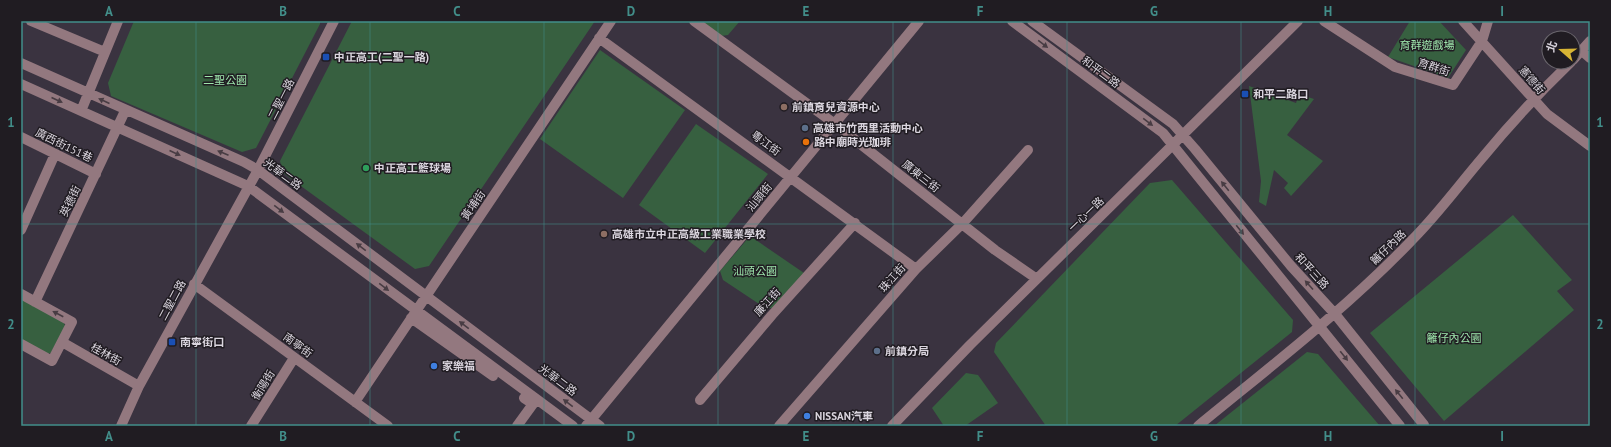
<svg xmlns="http://www.w3.org/2000/svg" width="1611" height="447" viewBox="0 0 1611 447" font-family="'PT Sans','Noto Sans TC',sans-serif">
<style>
.green{fill:#376040}
.lines{fill:none;stroke-linecap:round;stroke-linejoin:round}
.minor{stroke:#93787f;stroke-width:10}
.oneway{fill:#483c43}
.grid{fill:none;stroke:#428e8a;stroke-width:1;stroke-opacity:0.55}
.transit-dot{fill:#1a4fb4;stroke:#201c22;stroke-width:1.5}
.education-dot{fill:#8d6e63;stroke:#201c22;stroke-width:1.5}
.service-dot{fill:#5c6f8a;stroke:#201c22;stroke-width:1.5}
.food-dot{fill:#e8710a;stroke:#201c22;stroke-width:1.5}
.leisure-dot{fill:#2e9e5b;stroke:#201c22;stroke-width:1.5}
.shop-dot{fill:#3f7fe0;stroke:#201c22;stroke-width:1.5}
.labels{text-anchor:middle;stroke-width:3;stroke-linejoin:round;paint-order:stroke}
.park-label{font-size:11px;fill:#9ee6ac;stroke:#201c22}
.poi-label{font-size:11px;font-weight:bold;fill:#dad5de;stroke:#201c22;text-anchor:start}
.street-label{font-size:11px;fill:#dad5de;stroke:#201c22}
.neatline{fill:none;stroke:#428e8a;stroke-width:1.5}
.grid-label{font-size:13px;text-anchor:middle;font-weight:bold;fill:#428e8a}
</style>
<rect width="100%" height="100%" fill="#3a3340"/>
<path class="green" d="M134,21H320V24L256,148L242,152L111,96L108,83Z
M352,21H595L429,266L415,269L283,173L280,161Z
M701,21H740L728,35L721,36Z
M1410,21H1439L1466,50L1448,78L1388,57Z
M600,50L685,110L623,198L540,139Z
M1249,86L1296,103L1299,94L1314,99L1287,135L1323,161L1291,196L1284,188L1288,183L1274,170L1266,206L1259,202L1261,181Z
M696,124L768,174L705,253L639,205Z
M1172,180L1293,320L1292,332L1175,426H1046L994,352L996,343L1150,183Z
M1513,215L1572,280L1557,291L1574,310L1444,421L1370,333Z
M750,236L804,273L775,308H765L723,280L720,271Z
M21,298L63,320L65,326L51,353L46,354L21,341Z
M1307,352L1318,354L1380,426H1214Z
M966,373L978,375L998,403L965,426H944L932,408Z"/>
<g class="lines">
<path class="minor" d="M31,21L105,52
M694,21L835,124L995,250L1037,279
M1012,21L1163,133L1400,426
M1032,21L1173,124L1195,149L1291,266L1335,314L1424,425L1422,426
M1324,21L1395,67L1453,85L1482,41L1488,21
M1463,21L1547,114L1590,146
M599,38L916,269
M1582,51L1590,58
M1573,60L1590,41
M21,63L244,162L258,170L600,426
M21,84L248,186L573,426
M81,111L118,21
M21,137L96,174
M21,230L55,154
M194,284L388,426
M21,294L72,322L52,361L21,344
M35,302L125,111
M411,318L493,376
M62,342L139,386
M700,400L772,315L855,223
M355,402L611,21
M121,426L139,386L258,170L334,21
M251,426L294,358
M517,426L533,404L524,398
M586,426L919,21
M779,426L916,269L963,223L1028,150
M892,426L970,345L1298,21
M1198,426C1271,366 1347,308 1412,240C1438,214 1459,185 1483,157C1510,124 1540,92 1571,62"/>
</g>
<defs><path id="oneway-solid" d="M-6-.8H1V-3.2L6.5 0L1 3.2V.8H-6Z"/></defs>
<g class="oneway">
<use href="#oneway-solid" transform="translate(1043 44) rotate(37)"/>
<use href="#oneway-solid" transform="translate(57 100) rotate(24)"/>
<use href="#oneway-solid" transform="translate(104 101) rotate(-156)"/>
<use href="#oneway-solid" transform="translate(1148 122) rotate(37)"/>
<use href="#oneway-solid" transform="translate(175 153) rotate(24)"/>
<use href="#oneway-solid" transform="translate(223 153) rotate(-157)"/>
<use href="#oneway-solid" transform="translate(1225 186) rotate(-129)"/>
<use href="#oneway-solid" transform="translate(279 209) rotate(37)"/>
<use href="#oneway-solid" transform="translate(1240 230) rotate(51)"/>
<use href="#oneway-solid" transform="translate(361 247) rotate(-143)"/>
<use href="#oneway-solid" transform="translate(1309 285) rotate(-132)"/>
<use href="#oneway-solid" transform="translate(384 287) rotate(37)"/>
<use href="#oneway-solid" transform="translate(58 314) rotate(-152)"/>
<use href="#oneway-solid" transform="translate(464 325) rotate(-143)"/>
<use href="#oneway-solid" transform="translate(1344 356) rotate(51)"/>
<use href="#oneway-solid" transform="translate(1399 394) rotate(-129)"/>
<use href="#oneway-solid" transform="translate(568 403) rotate(-143)"/>
</g>
<path class="grid" d="M196,21V426M370,21V426M544,21V426M718,21V426M893,21V426M1067,21V426M1241,21V426M1415,21V426M21,224H1590"/>
<g class="transit-dot">
<rect x="322" y="53" width="8" height="8" rx="2"/>
<rect x="1241" y="90" width="8" height="8" rx="2"/>
<rect x="168" y="338" width="8" height="8" rx="2"/>
</g>
<g class="education-dot">
<circle cx="784" cy="107" r="4"/>
<circle cx="604" cy="234" r="4"/>
</g>
<g class="service-dot">
<circle cx="805" cy="128" r="4"/>
<circle cx="877" cy="351" r="4"/>
</g>
<circle class="food-dot" cx="806" cy="142" r="4"/>
<circle class="leisure-dot" cx="366" cy="168" r="4"/>
<g class="shop-dot">
<circle cx="434" cy="366" r="4"/>
<circle cx="807" cy="416" r="4"/>
</g>
<g class="labels">
<g class="park-label">
<text x="1427" y="49">育群遊戲場</text>
<text x="225" y="84">二聖公園</text>
<text x="755" y="275">汕頭公園</text>
<text x="1454" y="342">籬仔內公園</text>
</g>
<g class="poi-label">
<text x="334" y="61">中正高工(二聖一路)</text>
<text x="1253" y="98">和平二路口</text>
<text x="792" y="111">前鎮育兒資源中心</text>
<text x="813" y="132">高雄市竹西里活動中心</text>
<text x="814" y="146">路中廟時光珈琲</text>
<text x="374" y="172">中正高工籃球場</text>
<text x="612" y="238">高雄市立中正高級工業職業學校</text>
<text x="180" y="346">南寧街口</text>
<text x="885" y="355">前鎮分局</text>
<text x="442" y="370">家樂福</text>
<text x="815" y="420">NISSAN汽車</text>
</g>
<g class="street-label">
<text transform="translate(1434 67) rotate(18)" y="4">育群街</text>
<text transform="translate(1101 72) rotate(37)" y="4">和平二路</text>
<text transform="translate(1532 80) rotate(49)" y="4">憲德街</text>
<text transform="translate(281 99) rotate(-63)" y="4">二聖一路</text>
<text transform="translate(766 143) rotate(36)" y="4">粵江街</text>
<text transform="translate(64 145) rotate(26)" y="4">廣西街151巷</text>
<text transform="translate(283 174) rotate(36)" y="4">光華二路</text>
<text transform="translate(921 176) rotate(38)" y="4">廣東三街</text>
<text transform="translate(759 197) rotate(-50)" y="4">汕頭街</text>
<text transform="translate(70 201) rotate(-64)" y="4">英德街</text>
<text transform="translate(473 205) rotate(-56)" y="4">黃埔街</text>
<text transform="translate(1086 214) rotate(-44)" y="4">一心一路</text>
<text transform="translate(1388 247) rotate(-44)" y="4">籬仔內路</text>
<text transform="translate(1312 271) rotate(48)" y="4">和平三路</text>
<text transform="translate(892 278) rotate(-48)" y="4">珠江街</text>
<text transform="translate(172 300) rotate(-62)" y="4">二聖二路</text>
<text transform="translate(767 302) rotate(-48)" y="4">廉江街</text>
<text transform="translate(298 345) rotate(36)" y="4">南寧街</text>
<text transform="translate(106 354) rotate(29)" y="4">桂林街</text>
<text transform="translate(558 380) rotate(37)" y="4">光華二路</text>
<text transform="translate(263 385) rotate(-58)" y="4">衡陽街</text>
</g>
</g>
<rect width="1611" height="447" fill="none" stroke="#201c22" stroke-width="44"/>
<g transform="translate(1561 50) rotate(290)"><circle r="19" fill="#201c22" stroke="#6a666d"/>
<path d="M0-3L7 15L0 10L-7 15Z" fill="#d7b434"/>
<text y="-6" font-size="11" font-weight="bold" text-anchor="middle" fill="#dad5de">北</text>
</g>
<rect x="22" y="22" width="1567" height="403" class="neatline"/>
<g class="grid-label">
<text x="109" y="16">A</text>
<text x="283" y="16">B</text>
<text x="457" y="16">C</text>
<text x="631" y="16">D</text>
<text x="806" y="16">E</text>
<text x="980" y="16">F</text>
<text x="1154" y="16">G</text>
<text x="1328" y="16">H</text>
<text x="1502" y="16">I</text>
<text x="11" y="127">1</text>
<text x="1600" y="127">1</text>
<text x="11" y="329">2</text>
<text x="1600" y="329">2</text>
<text x="109" y="441">A</text>
<text x="283" y="441">B</text>
<text x="457" y="441">C</text>
<text x="631" y="441">D</text>
<text x="806" y="441">E</text>
<text x="980" y="441">F</text>
<text x="1154" y="441">G</text>
<text x="1328" y="441">H</text>
<text x="1502" y="441">I</text>
</g>
</svg>
